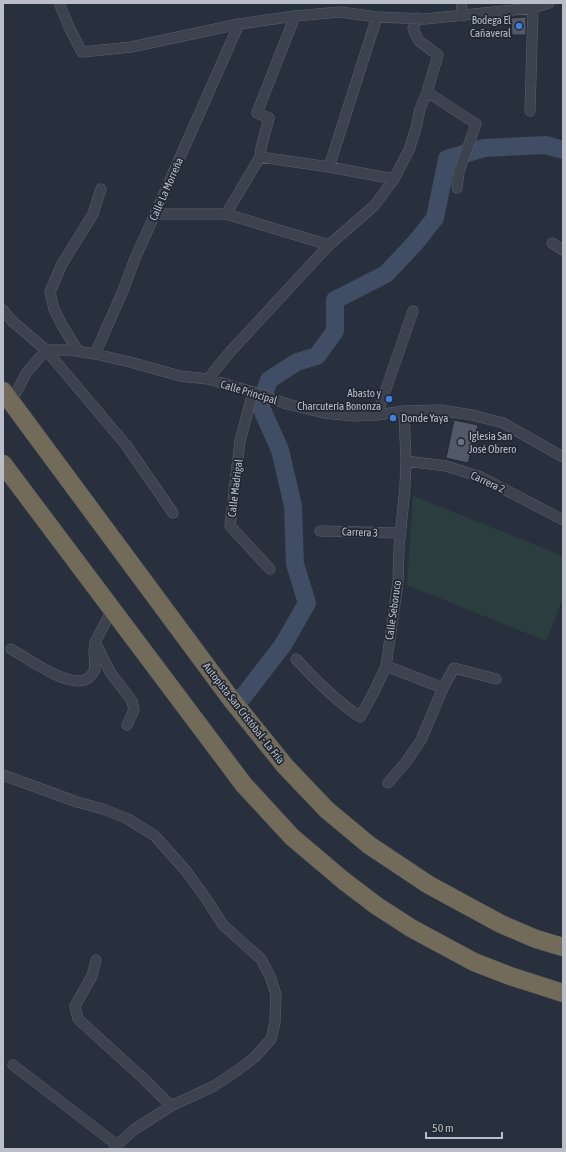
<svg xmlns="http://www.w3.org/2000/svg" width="566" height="1152" viewBox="0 0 566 1152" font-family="'Asap Condensed',sans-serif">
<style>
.green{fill:#2c3d3f}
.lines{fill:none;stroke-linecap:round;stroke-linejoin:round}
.river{stroke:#414d64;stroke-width:18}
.building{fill:#525968;stroke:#232935}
.street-casing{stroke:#5a606b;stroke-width:11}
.highway-casing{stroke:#474d58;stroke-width:19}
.street{stroke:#3c424e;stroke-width:10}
.highway{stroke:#736b5a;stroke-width:18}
.shop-dot{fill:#3f7fe0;stroke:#212733;stroke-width:1.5}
.worship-dot{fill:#6b7280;stroke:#212733;stroke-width:1.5}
.labels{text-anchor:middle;stroke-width:3.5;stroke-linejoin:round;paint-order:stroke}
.poi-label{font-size:11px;fill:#b9bec8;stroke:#212733;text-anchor:end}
.street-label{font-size:11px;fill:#b9bec8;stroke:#212733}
</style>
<rect width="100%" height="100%" fill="#29303d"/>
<path class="green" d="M413,496L563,556V598L546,641L407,585Z"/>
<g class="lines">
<path class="river" d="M242,698L283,645L307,603L295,564L293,506L280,450L260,405L269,380L297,362L317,356L335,331V300L386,274L416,242L435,218L447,159L484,148L546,145L563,150"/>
</g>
<path class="building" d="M526,17V35H512L511,18Z
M454,420L478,425L468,463L446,458Z"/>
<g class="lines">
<g class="street-casing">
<path id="street" d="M59,3L69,27L82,52L131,47L239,24L295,16L340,12L377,17L425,19L533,8L549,3
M461,3L463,16
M427,92L476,124L459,172L457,188
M530,111L533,8
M260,157L261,148L269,118L257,113L295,16
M329,167L377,17
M155,214H226L329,245
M226,214L260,157L329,167L394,179
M552,243L563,250
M3,310L12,321L46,350L126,445L173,513
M46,350H70L95,354L130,362L180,376L208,379L253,392L287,404L324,413L353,416L377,415L404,411L440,410L472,415L503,423L563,457
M78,351L62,325L54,309L50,292L62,264L93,214L101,189
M95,354L122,293L136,256L143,241L239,24
M208,379L229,353L329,245L374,206L394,179L409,150L416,128L420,109L427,92L438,55L419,41L413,29L417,18
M253,392L240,441L230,526L270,569
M11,402L27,372L46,350
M377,415L413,311
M406,461L446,466L481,477L563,520
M320,531L400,533
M95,642L110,672L132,701L134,710L127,725
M11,649C27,658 69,689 87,679C90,677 93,672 95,670L94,652L95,642L112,610
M296,659C316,681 335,700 360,717L375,690L386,666L398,582L399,548L405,487L406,461L404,411
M386,666L443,688
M3,775L77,802L103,809L128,819L155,836L186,871L205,897L223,925L261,959L270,976L276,995L275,1022L271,1039L255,1057L238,1070L214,1086L171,1106L135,1129L117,1145L114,1149
M388,783L406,762L421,740L443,688L454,668L496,679
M96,960L92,976L75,1006L78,1019L145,1080L171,1106
M13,1065L117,1145"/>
</g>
<g class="highway-casing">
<path id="highway" d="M3,391L231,699L285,766L327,810L369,845L429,885L501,924L536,939L563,947
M3,464L244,785L292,837L344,881L377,906L411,928L474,962L510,976L563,993"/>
</g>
<use href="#street" class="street"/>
<use href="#highway" class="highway"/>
</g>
<g class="shop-dot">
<circle cx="519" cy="26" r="4"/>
<circle cx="389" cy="399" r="4"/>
<circle cx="393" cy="418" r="4"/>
</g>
<circle class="worship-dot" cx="461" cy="442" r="4"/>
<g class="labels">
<g class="poi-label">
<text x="511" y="24">Bodega El<tspan x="511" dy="13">Cañaveral</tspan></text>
<text x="381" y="397">Abasto y<tspan x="381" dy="13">Charcutería Bononza</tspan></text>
<text x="401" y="422" text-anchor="start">Donde Yaya</text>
<text x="469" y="440" text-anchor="start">Iglesia San<tspan x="469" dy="13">José Obrero</tspan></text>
</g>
<g class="street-label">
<text transform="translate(166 189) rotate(-66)" y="4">Calle La Morreña</text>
<text transform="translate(249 392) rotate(17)" y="4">Calle Principal</text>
<text transform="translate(488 482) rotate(25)" y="4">Carrera 2</text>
<text transform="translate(235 488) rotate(-83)" y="4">Calle Madrigal</text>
<text transform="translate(360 532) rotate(2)" y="4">Carrera 3</text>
<text transform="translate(393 610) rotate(-82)" y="4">Calle Seboruco</text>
<text transform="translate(244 713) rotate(52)" y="4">Autopista San Cristóbal - La Fría</text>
</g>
</g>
<rect width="566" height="1152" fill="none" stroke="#b9bec8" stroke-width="8"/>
<path d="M426 1132v6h76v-6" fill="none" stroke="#b9bec8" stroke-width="2"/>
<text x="432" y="1132" font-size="12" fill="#b9bec8" stroke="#212733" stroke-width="3" paint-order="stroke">50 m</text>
</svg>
